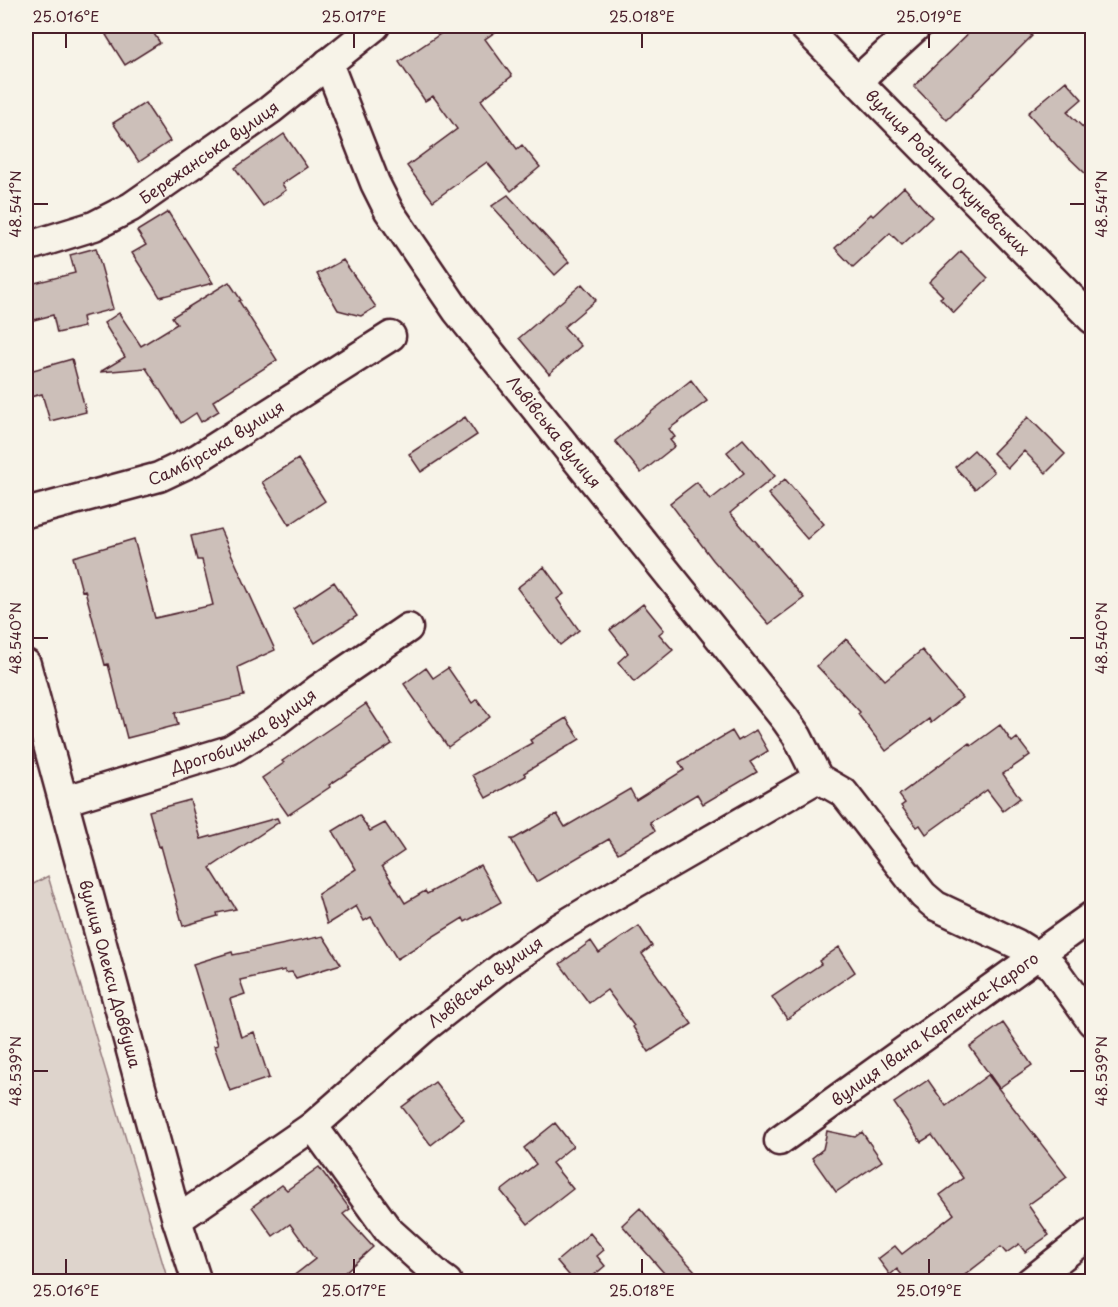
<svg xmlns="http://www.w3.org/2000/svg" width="1118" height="1307" viewBox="0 0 1118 1307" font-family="'Playpen Sans',sans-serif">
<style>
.green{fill:#ded4cc;stroke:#947a7c;stroke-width:1.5}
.building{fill:#ccbfb9;stroke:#4a1f2b;stroke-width:1.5}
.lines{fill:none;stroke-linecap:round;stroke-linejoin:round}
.minor-casing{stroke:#4a1f2b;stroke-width:33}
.minor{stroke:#f7f3e8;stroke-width:28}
.ticks{fill:none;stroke:#4a1f2b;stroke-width:2}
.labels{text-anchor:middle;stroke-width:6;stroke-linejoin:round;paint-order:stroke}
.street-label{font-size:16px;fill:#4a1f2b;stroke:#f7f3e8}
.neatline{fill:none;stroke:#4a1f2b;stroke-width:2}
.ticks-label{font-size:15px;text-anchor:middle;fill:#4a1f2b}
</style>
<rect width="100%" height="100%" fill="#f7f3e8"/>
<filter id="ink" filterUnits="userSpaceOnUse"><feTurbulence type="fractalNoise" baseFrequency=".0167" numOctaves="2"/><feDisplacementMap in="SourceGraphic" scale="12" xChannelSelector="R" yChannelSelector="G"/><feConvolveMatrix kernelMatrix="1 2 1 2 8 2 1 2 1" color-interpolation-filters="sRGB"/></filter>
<g filter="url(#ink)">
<path class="green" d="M48,876L168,1281H26V888Z"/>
<path class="building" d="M121,26H149L160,43L125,65L106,35Z
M452,26H504L485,39L512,76L481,100L517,149L522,145L540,167L511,191L487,162L433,201L407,166L457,129L433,96L425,101L399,62Z
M976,26H1022L1032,36L947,120L914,86Z
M1066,81L1082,99L1067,112L1092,136V180L1058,147L1028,113Z
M145,103L170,141L139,162L113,123Z
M284,134L307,167L282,184L286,190L263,206L235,168Z
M904,187L932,217L902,245L890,233L853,267L835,248L871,214L873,216Z
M508,195L569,262L555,275L492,206Z
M168,212L213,283L160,297L132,253L146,245L137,231Z
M96,248L113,309L82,317L84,327L57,333L53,315L26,322V285L75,273L70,255Z
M961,251L988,278L954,313L940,298L943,296L929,282Z
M343,260L376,307L361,316L338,310L317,274Z
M229,282L241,300L239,301L277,360L213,401L219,411L201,422L196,413L181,423L146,368L100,372L125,357L104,323L119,313L141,346L177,324L172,317Z
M582,284L596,300L564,327L581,346L549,374L519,338Z
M72,359L86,412L50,421L42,394L26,398V372Z
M691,380L707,401L669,429L675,437L670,440L675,446L641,473L615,441Z
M465,417L477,435L421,472L409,454Z
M1028,417L1065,454L1046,473L1024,451L1008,468L993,453Z
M743,439L775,476L730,513L804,598L769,624L713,560L670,503L697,482L710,500L744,473L727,452Z
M974,450L994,472L975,489L955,467Z
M298,459L325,501L289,525L262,482Z
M785,479L824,524L807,539L768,494Z
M220,529L275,650L238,667L244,696L175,713L178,725L127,738L108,664L105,665L85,590L82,591L73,557L134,539L155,618L213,605L202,560H197L191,536Z
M544,567L564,594L557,599L579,630L560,645L517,588Z
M334,582L357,616L315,643L293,609Z
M643,604L664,630L659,634L673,650L634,682L618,662L628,653L610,630Z
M846,639L885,680L922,650L962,698L931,723L929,719L886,751L858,714L860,712L817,666Z
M426,668L433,678L448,668L472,703L477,699L490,717L448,747L404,684Z
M366,704L392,744L329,785L330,787L288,815L262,778L284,763L282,761Z
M566,718L580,739L524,773L526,776L486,798L473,775L532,743L530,740Z
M1000,725L1012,742L1017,738L1030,755L1003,774L1020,798L1003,811L987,790L926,834L920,825L917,827L901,806L905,803L899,795L969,743L971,746Z
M756,730L768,751L750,762L757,772L703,804L697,794L650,822L655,831L618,853L609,839L536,882L511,839H514L557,814L565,827L630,789L636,800L684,770L679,762L732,731L738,741Z
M190,800L201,839L277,818L279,822L210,868L236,909L217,913L218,916L183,926L161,846L159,847L149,811Z
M359,815L370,831L385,823L404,851L382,866L405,903L425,891L427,894L480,865L501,902L465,922L463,918L397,959L371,917L364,921L356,906L327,924L318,894L356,869L333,831Z
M639,926L652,946L642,954L692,1024L649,1052L633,1027L634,1026L607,990L589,1003L560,964L591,941L599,953Z
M323,936L341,964L296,978L292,972L285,973V970L240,980L245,994L230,999L241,1037L254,1032L269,1078L230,1091L214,1046L218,1045L193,964L232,952L233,955Z
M839,947L855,972L787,1019L772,997L821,964L819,961Z
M1003,1023L1032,1065L999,1088L970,1047Z
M988,1075L1067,1177L1028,1205L1049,1235L1025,1252L1019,1244L1006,1253L1001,1247L957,1281H907L897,1269L890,1275L878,1259L895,1246L902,1254L954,1214L940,1195L963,1178L932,1135L921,1142L894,1103L928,1080L946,1106Z
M435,1082L464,1119L431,1145L402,1107Z
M555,1123L573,1146L552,1163L573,1189L528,1224L501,1191L536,1164L524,1148Z
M827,1131L855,1137L862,1132L882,1161L836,1192L812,1158L823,1149Z
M319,1167L350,1209L343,1214L373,1247L335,1281H287L315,1259L290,1224L273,1236L252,1207L282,1185L287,1190Z
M640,1208L669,1243L676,1250L704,1281H671L622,1225Z
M590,1233L604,1250L597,1256L605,1266L587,1281H574L557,1261Z"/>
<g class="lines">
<g class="minor-casing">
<g id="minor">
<path id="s1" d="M803,26L1092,319"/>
<path id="s2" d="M328,63L375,183L389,211L457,311L785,719L797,736L818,778L844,793L923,895L936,906L1017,944L1052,966L1092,1022"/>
<path d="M857,81L917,26"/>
<path id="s3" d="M26,247L94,226L131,207L270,110L375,26"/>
<path id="s4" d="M26,513L159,477L197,459L391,336"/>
<path id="s5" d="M26,664L177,1220L197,1282"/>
<path id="s6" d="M63,801L230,750L274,723L317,690L408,628"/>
<path d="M313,1126L388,1230L440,1277L447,1282"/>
<path id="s7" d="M779,1141L1092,916"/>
<path id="s8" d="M177,1220L313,1126L423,1029L502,967L556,930L594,907L818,778"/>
<path d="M1030,1282L1092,1233"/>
</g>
</g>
<use href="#minor" class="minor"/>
</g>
</g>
<path class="ticks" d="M66,33V48M354,33V48M642,33V48M929,33V48M33,204H48M1070,204H1085M33,638H48M1070,638H1085M33,1071H48M1070,1071H1085M66,1259V1274M354,1259V1274M642,1259V1274M929,1259V1274"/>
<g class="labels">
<g class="street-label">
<text dy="6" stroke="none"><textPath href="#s3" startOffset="208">Бережанська вулиця</textPath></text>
<text dy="6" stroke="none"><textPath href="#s1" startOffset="206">вулиця Родини Окуневських</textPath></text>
<text dy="6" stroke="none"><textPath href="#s2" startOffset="436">Львівська вулиця</textPath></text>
<text dy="6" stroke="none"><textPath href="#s4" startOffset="204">Самбірська вулиця</textPath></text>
<text dy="6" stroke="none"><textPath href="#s6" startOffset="195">Дрогобицька вулиця</textPath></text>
<text dy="6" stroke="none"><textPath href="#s5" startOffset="321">вулиця Олекси Довбуша</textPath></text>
<text dy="6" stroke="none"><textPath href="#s8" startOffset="390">Львівська вулиця</textPath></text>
<text dy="6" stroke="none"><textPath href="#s7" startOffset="192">вулиця Івана Карпенка-Карого</textPath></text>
</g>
</g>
<rect width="1118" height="1307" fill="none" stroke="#f7f3e8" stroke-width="66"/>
<rect x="33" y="33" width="1052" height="1241" class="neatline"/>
<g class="ticks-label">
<text x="66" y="22">25.016°E</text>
<text x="354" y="22">25.017°E</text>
<text x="642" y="22">25.018°E</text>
<text x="929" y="22">25.019°E</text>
<text transform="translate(16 204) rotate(-90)" y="5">48.541°N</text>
<text transform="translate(1102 204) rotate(-90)" y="5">48.541°N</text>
<text transform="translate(16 638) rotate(-90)" y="5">48.540°N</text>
<text transform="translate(1102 638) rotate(-90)" y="5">48.540°N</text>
<text transform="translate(16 1071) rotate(-90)" y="5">48.539°N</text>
<text transform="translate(1102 1071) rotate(-90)" y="5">48.539°N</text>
<text x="66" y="1296">25.016°E</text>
<text x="354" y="1296">25.017°E</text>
<text x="642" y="1296">25.018°E</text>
<text x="929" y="1296">25.019°E</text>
</g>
</svg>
